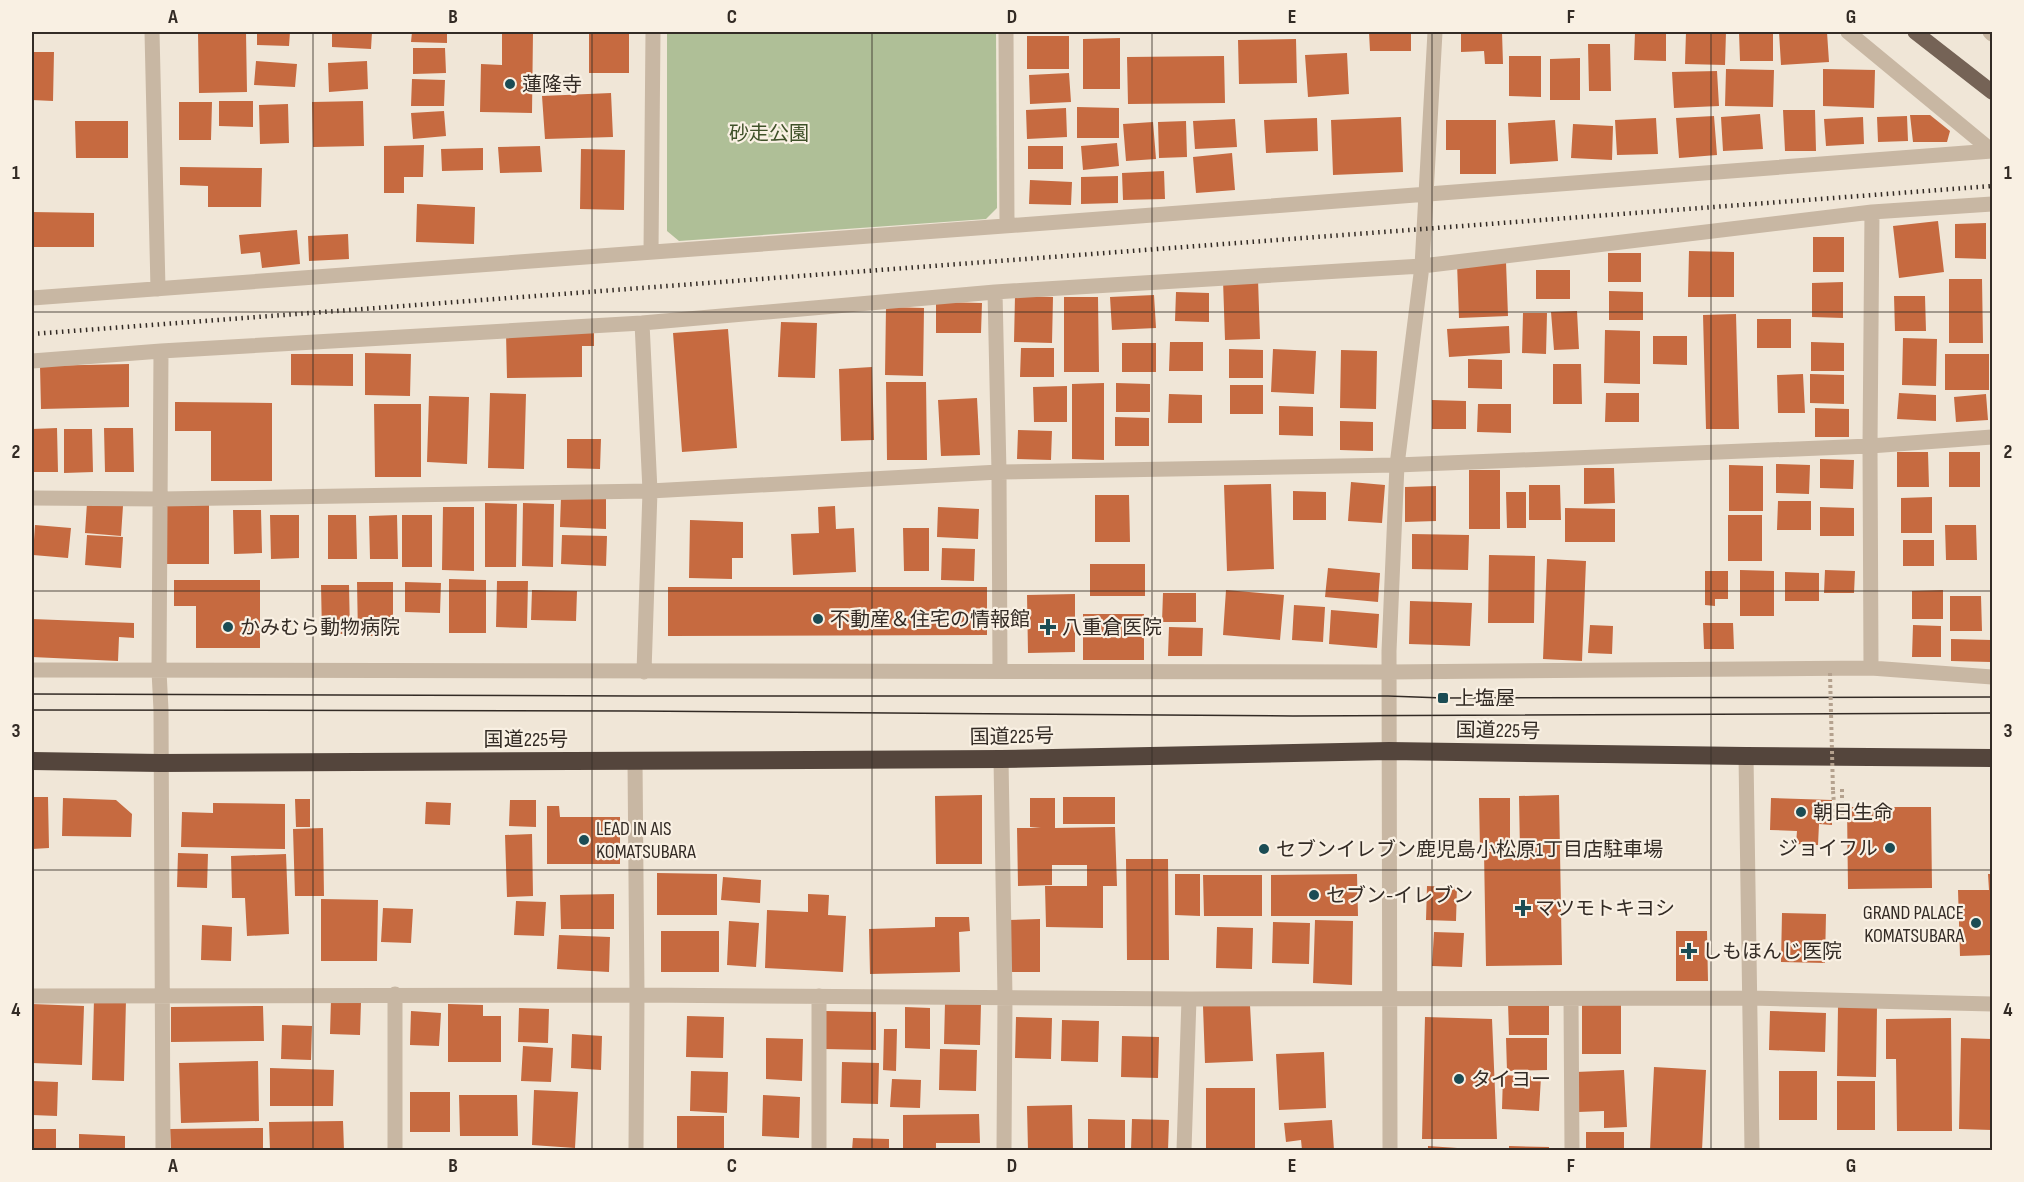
<svg xmlns="http://www.w3.org/2000/svg" width="2024" height="1182" viewBox="0 0 2024 1182" font-family="'Sofia Sans Condensed','Noto Sans JP',sans-serif">
<style>
.green{fill:#afbf97}
.building{fill:#c66a40}
.lines{fill:none;stroke-linecap:round;stroke-linejoin:round}
.path{stroke:#b4a18e;stroke-width:4;stroke-dasharray:3 3;stroke-linecap:butt}
.minor{stroke:#c8b7a3;stroke-width:15}
.major{stroke:#756356;stroke-width:15}
.highway{stroke:#54453c;stroke-width:18}
.tram{stroke:#332b25;stroke-width:1.5}
.rail{stroke:#332b25;stroke-width:4.5;stroke-dasharray:1.5 4.5;stroke-linecap:butt}
.path-bridge{stroke:#b4a18e;stroke-width:4;stroke-dasharray:3 3;stroke-linecap:butt}
.grid{fill:none;stroke:#332b25;stroke-width:1.5;stroke-opacity:0.55}
.poi-dot{fill:#1b4c54;stroke:#f9f0e3;stroke-width:2}
.labels{text-anchor:middle;stroke-width:4.5;stroke-linejoin:round;paint-order:stroke}
.poi-label{font-size:20px;fill:#332b25;stroke:#f9f0e3;text-anchor:start}
.park-label{font-size:20px;fill:#3f5129;stroke:#f9f0e3}
.street-label{font-size:20px;fill:#332b25;stroke:#f9f0e3}
.neatline{fill:none;stroke:#332b25;stroke-width:2}
.grid-label{font-size:20px;text-anchor:middle;font-weight:bold;fill:#332b25}
</style>
<rect width="100%" height="100%" fill="#f0e6d7"/>
<path class="green" d="M667,32H996L997,208L986,219L679,241L667,231Z"/>
<path class="building" d="M198,32H246L247,92L199,93Z
M257,32H290L289,46L257,45Z
M332,32H372L371,49L332,47Z
M412,32H447V43L411,42Z
M502,32H533L532,113L480,112L481,64L502,65Z
M589,32H629V73H589Z
M1369,32H1411V51H1370Z
M1461,32H1502L1503,64H1485L1484,51L1461,52Z
M1635,32H1666V61L1634,60Z
M1686,32H1726L1725,65L1685,64Z
M1739,32H1773V61H1740Z
M1779,32H1827L1829,62L1781,65Z
M1027,36H1069V69H1027Z
M1120,38V89H1083V39Z
M1296,39L1297,83L1239,84L1238,40Z
M1588,44H1610L1611,91H1589Z
M413,48H445L446,73L413,74Z
M32,52H54L53,101L32,100Z
M1347,53L1349,94L1308,97L1305,55Z
M1224,56L1225,103L1128,104L1127,57Z
M1509,56H1541V97L1509,96Z
M1580,58V100H1550V59Z
M256,61L297,64L295,87L254,85Z
M367,61L368,89L329,92L328,63Z
M1726,69L1774,70L1773,107L1725,106Z
M1823,69L1875,70L1874,108L1823,106Z
M1717,71L1719,106L1674,108L1672,72Z
M1069,73L1071,102L1030,104L1029,75Z
M412,79L445,80L444,106H411Z
M611,93L613,137L545,139L542,96Z
M219,101H253V127L219,126Z
M363,101L364,146L313,147L312,102Z
M179,102H212L211,140H179Z
M288,104L289,143L260,144L259,105Z
M1077,107L1119,108V138H1077Z
M1066,108L1067,137L1027,139L1026,110Z
M1783,110H1815L1816,151H1785Z
M444,111L446,136L413,139L411,113Z
M1760,114L1763,149L1723,151L1721,117Z
M1910,115H1930L1950,131L1947,142H1913Z
M1714,116L1717,155L1679,158L1676,118Z
M1907,116L1908,141L1878,142L1877,117Z
M1401,117L1403,172L1333,175L1331,120Z
M1863,117L1864,144L1826,146L1824,119Z
M1317,118L1318,151L1266,153L1264,120Z
M1656,118L1658,154L1617,155L1615,120Z
M1235,119L1237,147L1195,149L1193,121Z
M1446,120H1496V174H1460V150H1446Z
M1555,120L1558,161L1510,164L1508,123Z
M75,121H128V158H76Z
M1186,121L1187,157L1159,158L1158,122Z
M1153,122L1156,159L1126,161L1123,124Z
M1573,124L1613,126L1612,160L1571,158Z
M1117,143L1119,166L1083,170L1081,146Z
M424,145L423,177H404V193H384V146Z
M540,146L542,172L500,173L498,147Z
M1028,146H1063V169H1028Z
M483,148V170L442,171L441,149Z
M581,149L625,150L624,210L580,209Z
M1232,153L1235,190L1196,193L1193,157Z
M180,167L262,168L261,207H208V186L180,185Z
M1164,171L1165,199L1123,200L1122,173Z
M1118,176V203L1081,204V177Z
M1030,180L1072,182L1071,205L1029,204Z
M417,204L475,207L474,244L416,242Z
M32,212L94,213V247H32Z
M1938,221L1944,272L1899,278L1893,226Z
M1986,223V259L1955,258V224Z
M297,230L300,264L262,268L260,252L241,254L239,235Z
M348,234L349,259L309,261L308,236Z
M1813,237H1844V272H1813Z
M1689,251L1734,252V297H1688Z
M1608,253H1641V282H1608Z
M1506,262L1508,316L1459,318L1457,263Z
M1536,270H1570V299H1536Z
M1258,279L1260,339L1225,340L1223,280Z
M1949,279H1982L1983,343H1949Z
M1843,282V318L1812,317V283Z
M1609,291L1643,292V320H1609Z
M1176,292L1209,293V322L1175,321Z
M1154,295L1156,328L1112,330L1110,297Z
M1015,296L1053,297L1052,343L1014,342Z
M1894,296H1925L1926,331H1895Z
M1064,297H1098L1099,372H1064Z
M936,302L982,303L981,333H936Z
M886,307L924,308L923,376L885,375Z
M1577,311L1579,349L1554,350L1551,312Z
M1523,313H1547L1546,354L1522,353Z
M1736,314L1739,429H1706L1703,315Z
M1757,319H1791V348H1757Z
M781,322L817,323L815,378L778,377Z
M1509,326L1510,353L1449,357L1447,329Z
M728,329L737,448L682,452L673,333Z
M1605,330L1640,331V384L1604,383Z
M594,332V346H582V377L507,378L506,333Z
M1653,336H1687V365L1653,364Z
M1903,338L1937,339L1936,386L1902,385Z
M1170,342H1203V371H1169Z
M1811,342L1844,343V371H1811Z
M1122,343H1156V372H1122Z
M1021,348H1054V377H1020Z
M1229,349L1263,350V378H1229Z
M1273,349L1316,351L1314,394L1271,392Z
M1341,350L1377,351L1376,409L1340,408Z
M365,353L411,354L410,396L365,395Z
M291,354H353V386L291,385Z
M1945,354H1989V390H1945Z
M1468,359L1502,360V389L1468,388Z
M129,364V407L41,409L40,366Z
M1553,364H1581L1582,404H1553Z
M872,367L874,440L841,441L839,369Z
M1803,374L1805,413H1778L1777,375Z
M1810,374L1844,375V404L1810,403Z
M886,382H926L927,460H887Z
M1104,383V460L1072,459V384Z
M1116,383L1150,384V412H1116Z
M1230,385H1263V414H1230Z
M1067,386V422H1034L1033,387Z
M490,393L526,394L524,469L488,468Z
M1606,393H1639V422H1605Z
M1899,393L1936,395V421L1897,419Z
M1169,394L1202,395V423H1168Z
M1986,394L1988,420L1956,422L1954,397Z
M429,396L469,397L467,464L427,462Z
M977,398L980,455L941,456L938,400Z
M1432,400L1466,401V429H1432Z
M175,402L272,403V481H211V431H175Z
M374,404H421V477H375Z
M1478,404H1511V433L1477,432Z
M1279,406L1313,407V436L1279,435Z
M1815,408L1849,409V437H1815Z
M1115,417L1149,418V446H1115Z
M1340,421L1373,422V451L1340,450Z
M57,428L58,472H32V429Z
M104,428H133L134,472H105Z
M64,429H92L93,472L64,473Z
M1018,430L1052,431L1051,460L1017,459Z
M567,439H601L600,469L567,468Z
M1897,452H1928L1929,487H1897Z
M1949,452H1980V487H1949Z
M1820,459L1854,460L1853,489L1820,488Z
M1776,464L1810,465L1809,494L1776,493Z
M1729,465L1763,466V511H1729Z
M1584,468H1614L1615,503L1584,504Z
M1469,470H1500V529H1469Z
M1351,482L1385,485L1382,523L1348,521Z
M1271,484L1274,569L1227,571L1224,485Z
M1529,485H1560L1561,520H1529Z
M1436,486V521L1405,522V487Z
M1293,491L1326,492V520H1293Z
M1506,492H1526V528H1507Z
M1095,495H1129L1130,542H1095Z
M561,497L606,499V529L560,527Z
M1932,497V533H1901V498Z
M1778,501H1811V530H1777Z
M87,503L123,506L121,536L85,533Z
M485,503L517,504L516,567H485Z
M523,503L554,504L553,567L522,566Z
M166,505H209V564H166Z
M835,506L836,529L854,528L856,572L793,575L791,534L819,533L818,507Z
M443,507H474V571L442,570Z
M938,507L979,509L978,539L937,537Z
M1820,507L1854,508V536H1820Z
M1565,508L1615,509V542H1565Z
M233,510H261L262,553L234,554Z
M270,515H299V558L271,559Z
M328,515H356L357,559H328Z
M397,515L398,559H370L369,516Z
M402,515H432V567H402Z
M1728,515H1762V561H1728Z
M690,520L743,522V558H732V579L689,578Z
M35,525L71,528L68,558L33,555Z
M1945,525H1976L1977,560H1946Z
M903,528H929V571H904Z
M1412,534L1469,535L1468,570L1412,569Z
M87,535L123,537L121,568L85,565Z
M562,535L607,536L606,566L561,564Z
M1903,540H1934V566H1903Z
M942,548L975,549L974,581L941,580Z
M1489,555L1535,556L1534,623H1488Z
M1547,559L1586,561L1582,661L1543,659Z
M1090,564H1145V596H1090Z
M1328,568L1380,573L1378,602L1325,597Z
M1740,570L1774,571V616H1740Z
M1825,570L1855,571L1854,593H1824Z
M1705,571H1728V599H1715V606L1705,605Z
M1785,572L1819,573V601H1785Z
M449,579L486,580V633H449Z
M174,580H260V648H196V606H174Z
M497,581H528L527,628L496,627Z
M357,582H393V636H358Z
M405,582L441,583L440,613L405,612Z
M321,585H349L350,634H322Z
M668,587H987V635L668,636Z
M532,590L577,591L576,621L531,620Z
M1226,590L1284,595L1280,640L1223,635Z
M1943,590V619H1912V591Z
M1163,593H1196V622H1162Z
M1075,594V652L1028,653L1027,595Z
M1950,596H1981L1982,631H1950Z
M1410,601L1472,603L1470,646L1409,644Z
M1294,605L1325,607L1323,642L1292,640Z
M1331,610L1379,614L1377,648L1329,644Z
M1083,614H1144V660H1083Z
M32,619L134,623V638L119,637L118,661L32,657Z
M1703,623H1733L1734,649H1704Z
M1590,625L1613,626L1612,654L1588,653Z
M1913,625L1941,626V657H1912Z
M1169,627L1203,628L1202,656H1168Z
M1951,639L1992,640L1991,662L1951,661Z
M982,795V864H936L935,796Z
M1559,795L1562,965L1486,966L1484,852L1520,851L1519,796Z
M32,797H48L49,848L32,849Z
M1063,797H1115V824H1063Z
M63,798L116,800L132,814L131,837L62,836Z
M1030,798H1055V828L1115,827L1117,886H1103V928L1046,927L1045,886H1087V865H1052V885L1018,886L1017,828H1041L1030,827Z
M1479,798H1510V850H1480Z
M1771,798L1832,800V825L1819,824L1818,845L1796,844L1797,831L1770,830Z
M295,799H310V827H296Z
M510,800H536V827L509,826Z
M426,802L451,803L450,825L425,824Z
M213,803L285,804V849L181,847L182,812L213,813Z
M547,806H559L560,817H620V864H547Z
M1847,807H1931L1932,888L1848,889Z
M323,828L324,896H295L293,829Z
M532,834L533,896L507,897L505,835Z
M178,853L208,854L207,888L177,887Z
M286,854L289,934L247,936L245,898H232L231,856Z
M1126,859H1168L1169,960H1127Z
M657,873L717,874V915H657Z
M1175,874H1200V916L1175,915Z
M1357,874L1358,916H1271V875Z
M1988,874H1992V955L1960,956L1958,890H1989Z
M1203,875H1262V916H1204Z
M723,877L761,880L760,903L721,900Z
M1427,886L1457,887L1456,921L1426,920Z
M614,894V929H561L560,895Z
M808,894L829,895L828,915L846,916L843,972L765,968L767,910L808,912Z
M321,899L378,900L377,961H321Z
M516,901L546,902L544,936L514,935Z
M383,908L413,909L411,943L381,942Z
M1782,913L1826,914L1825,963L1781,962Z
M935,917H969L970,931L959,932L960,972L870,974L869,929L935,927Z
M1040,919V972H1009L1008,920Z
M1315,920L1353,921L1352,985L1313,983Z
M729,921L759,923L756,967L727,965Z
M1273,922L1310,923L1309,964L1272,963Z
M202,925L232,927L231,961L201,960Z
M1217,927L1253,928L1252,969L1216,968Z
M661,931H719V972H661Z
M1676,931H1707L1708,981H1676Z
M1434,932L1464,933L1462,967L1432,966Z
M559,935L610,937L609,972L557,969Z
M94,999L126,1000L124,1081L92,1080Z
M331,1000L361,1002L360,1035L330,1034Z
M945,1003L981,1004L980,1045L944,1044Z
M1508,1003H1549V1035H1509Z
M32,1004L84,1006L82,1065L32,1063Z
M448,1004L483,1005V1016H501V1062H448Z
M1250,1005L1253,1061L1205,1063L1203,1006Z
M1582,1005H1621V1054H1582Z
M263,1006L264,1041L171,1042V1007Z
M1838,1006L1877,1007L1876,1077L1837,1076Z
M905,1007L930,1008V1049L905,1048Z
M519,1008L549,1009L548,1043L518,1042Z
M411,1011L441,1013L439,1046L410,1045Z
M825,1011L876,1012V1050L824,1049Z
M1770,1011L1826,1013L1825,1052L1769,1050Z
M687,1016L724,1017L723,1058L686,1057Z
M1016,1017L1052,1018L1051,1059L1015,1058Z
M1425,1017L1492,1019L1497,1139H1422Z
M1951,1018L1952,1131H1897L1896,1059H1886V1019Z
M1062,1020L1099,1021L1098,1062L1061,1061Z
M282,1025L312,1026L311,1060L281,1059Z
M884,1029H897L896,1071L883,1070Z
M572,1034L602,1036L601,1070L571,1068Z
M1122,1036L1159,1037L1158,1078L1121,1077Z
M766,1038L803,1039L802,1081L766,1079Z
M1506,1038H1547V1070L1507,1071Z
M1961,1038L1992,1039V1130L1959,1129Z
M523,1046L553,1048L551,1082L521,1081Z
M940,1049L977,1050L976,1091L939,1090Z
M1324,1052L1326,1108L1279,1110L1276,1054Z
M258,1061L259,1121L181,1123L179,1063Z
M842,1062L879,1063L878,1104L841,1103Z
M1654,1067L1706,1070L1702,1150H1650Z
M270,1068L334,1070L333,1106H270Z
M1624,1070L1627,1127L1604,1128V1111L1578,1112L1576,1072Z
M691,1071L728,1072L727,1113L690,1111Z
M1779,1071H1817V1120H1779Z
M1503,1075L1541,1077L1539,1111L1502,1109Z
M892,1079L921,1080L920,1108L890,1107Z
M32,1081L58,1082L57,1116L32,1115Z
M1837,1081H1875V1130H1837Z
M1206,1088H1255V1150H1206Z
M534,1090L578,1092L575,1148L532,1145Z
M410,1092H450V1132H410Z
M459,1095H517L518,1136H460Z
M763,1095L800,1097L799,1138L762,1136Z
M1072,1105L1073,1150H1028L1027,1106Z
M979,1114L980,1143H936V1150H903V1115Z
M677,1116H724V1150H677Z
M1088,1119L1125,1120V1150H1088Z
M1132,1119L1169,1120L1168,1150H1131Z
M1332,1120L1334,1150H1302L1301,1140L1286,1142L1284,1123Z
M343,1121L344,1150H270L269,1122Z
M263,1128V1150H171L170,1129Z
M32,1129H56V1150H32Z
M1586,1132H1624V1150H1586Z
M79,1134L125,1136V1150H79Z
M853,1138L889,1139V1150H852Z
M1428,1146L1472,1149V1150H1428Z
M1509,1146L1549,1147V1150H1509Z"/>
<g class="lines">
<path class="path" d="M1833,791L1835,818H1842V787"/>
<path class="minor" d="M152,32L158,289
M1006,32L1007,225
M1848,32L1992,151
M1990,32L1992,34
M651,251L653,32
M995,292L999,472L1000,671
M32,298C685,250 1339,202 1992,151
M642,323L650,491L644,672
M161,351L159,671L161,710L163,1150
M32,361L161,351L642,323L995,292L1422,266L1872,212L1992,204
M32,498L161,499L650,491L999,472L1397,465L1870,446L1992,437
M1871,668L1870,446L1872,212
M32,670L1388,672L1871,668L1992,677
M1746,756L1752,1150
M1001,759L1005,997L1004,1150
M395,994V1150
M32,996L637,995L635,761
M1571,999L1572,1150
M636,1150L637,995L1189,999L1750,998L1992,1004
M819,1150V996
M1184,1150L1189,999
M1390,1150L1389,651L1397,465L1422,266L1435,32"/>
<path class="major" d="M1915,32L1992,92"/>
<path class="highway" d="M32,761L160,763L1001,759L1389,751L1746,756L1992,758"/>
<path class="tram" d="M32,694L635,696H1388L1443,698L1992,697
M32,710L635,711L1293,716L1992,713"/>
<path class="rail" d="M32,334L1992,186"/>
<path class="path-bridge" d="M1830,673L1833,791"/>
</g>
<path class="grid" d="M313,32V1150M592,32V1150M872,32V1150M1152,32V1150M1432,32V1150M1711,32V1150M32,312H1992M32,591H1992M32,870H1992"/>
<g class="poi-dot">
<circle cx="510" cy="84" r="6"/>
<circle cx="818" cy="619" r="6"/>
<circle cx="228" cy="627" r="6"/>
<path d="M1045 618h6v6h6v6h-6v6h-6v-6h-6v-6h6z"/>
<rect x="1437" y="692" width="12" height="12" rx="3"/>
<circle cx="1801" cy="812" r="6"/>
<circle cx="584" cy="840" r="6"/>
<circle cx="1890" cy="848" r="6"/>
<circle cx="1264" cy="849" r="6"/>
<circle cx="1314" cy="895" r="6"/>
<path d="M1520 899h6v6h6v6h-6v6h-6v-6h-6v-6h6z"/>
<circle cx="1976" cy="923" r="6"/>
<path d="M1686 942h6v6h6v6h-6v6h-6v-6h-6v-6h6z"/>
<circle cx="1459" cy="1079" r="6"/>
</g>
<g class="labels">
<g class="poi-label">
<text x="522" y="91">蓮隆寺</text>
<text x="830" y="626">不動産＆住宅の情報館</text>
<text x="240" y="634">かみむら動物病院</text>
<text x="1062" y="634">八重倉医院</text>
<text x="1455" y="705">上塩屋</text>
<text x="1813" y="819">朝日生命</text>
<text x="596" y="835">LEAD IN AIS<tspan x="596" dy="23">KOMATSUBARA</tspan></text>
<text x="1878" y="855" text-anchor="end">ジョイフル</text>
<text x="1276" y="856">セブンイレブン鹿児島小松原1丁目店駐車場</text>
<text x="1326" y="902">セブン-イレブン</text>
<text x="1535" y="915">マツモトキヨシ</text>
<text x="1964" y="919" text-anchor="end">GRAND PALACE<tspan x="1964" dy="23">KOMATSUBARA</tspan></text>
<text x="1702" y="958">しもほんじ医院</text>
<text x="1471" y="1086">タイヨー</text>
</g>
<g class="park-label">
<text x="769" y="140">砂走公園</text>
</g>
<g class="street-label">
<text transform="translate(1498 730) rotate(1)" y="7">国道225号</text>
<text transform="translate(1012 736) rotate(-1)" y="7">国道225号</text>
<text x="526" y="746">国道225号</text>
</g>
</g>
<rect width="2024" height="1182" fill="none" stroke="#f9f0e3" stroke-width="66"/>
<rect x="33" y="33" width="1958" height="1116" class="neatline"/>
<g class="grid-label">
<text x="173" y="23">A</text>
<text x="453" y="23">B</text>
<text x="732" y="23">C</text>
<text x="1012" y="23">D</text>
<text x="1292" y="23">E</text>
<text x="1571" y="23">F</text>
<text x="1851" y="23">G</text>
<text x="16" y="179">1</text>
<text x="2008" y="179">1</text>
<text x="16" y="458">2</text>
<text x="2008" y="458">2</text>
<text x="16" y="737">3</text>
<text x="2008" y="737">3</text>
<text x="16" y="1016">4</text>
<text x="2008" y="1016">4</text>
<text x="173" y="1172">A</text>
<text x="453" y="1172">B</text>
<text x="732" y="1172">C</text>
<text x="1012" y="1172">D</text>
<text x="1292" y="1172">E</text>
<text x="1571" y="1172">F</text>
<text x="1851" y="1172">G</text>
</g>
</svg>
